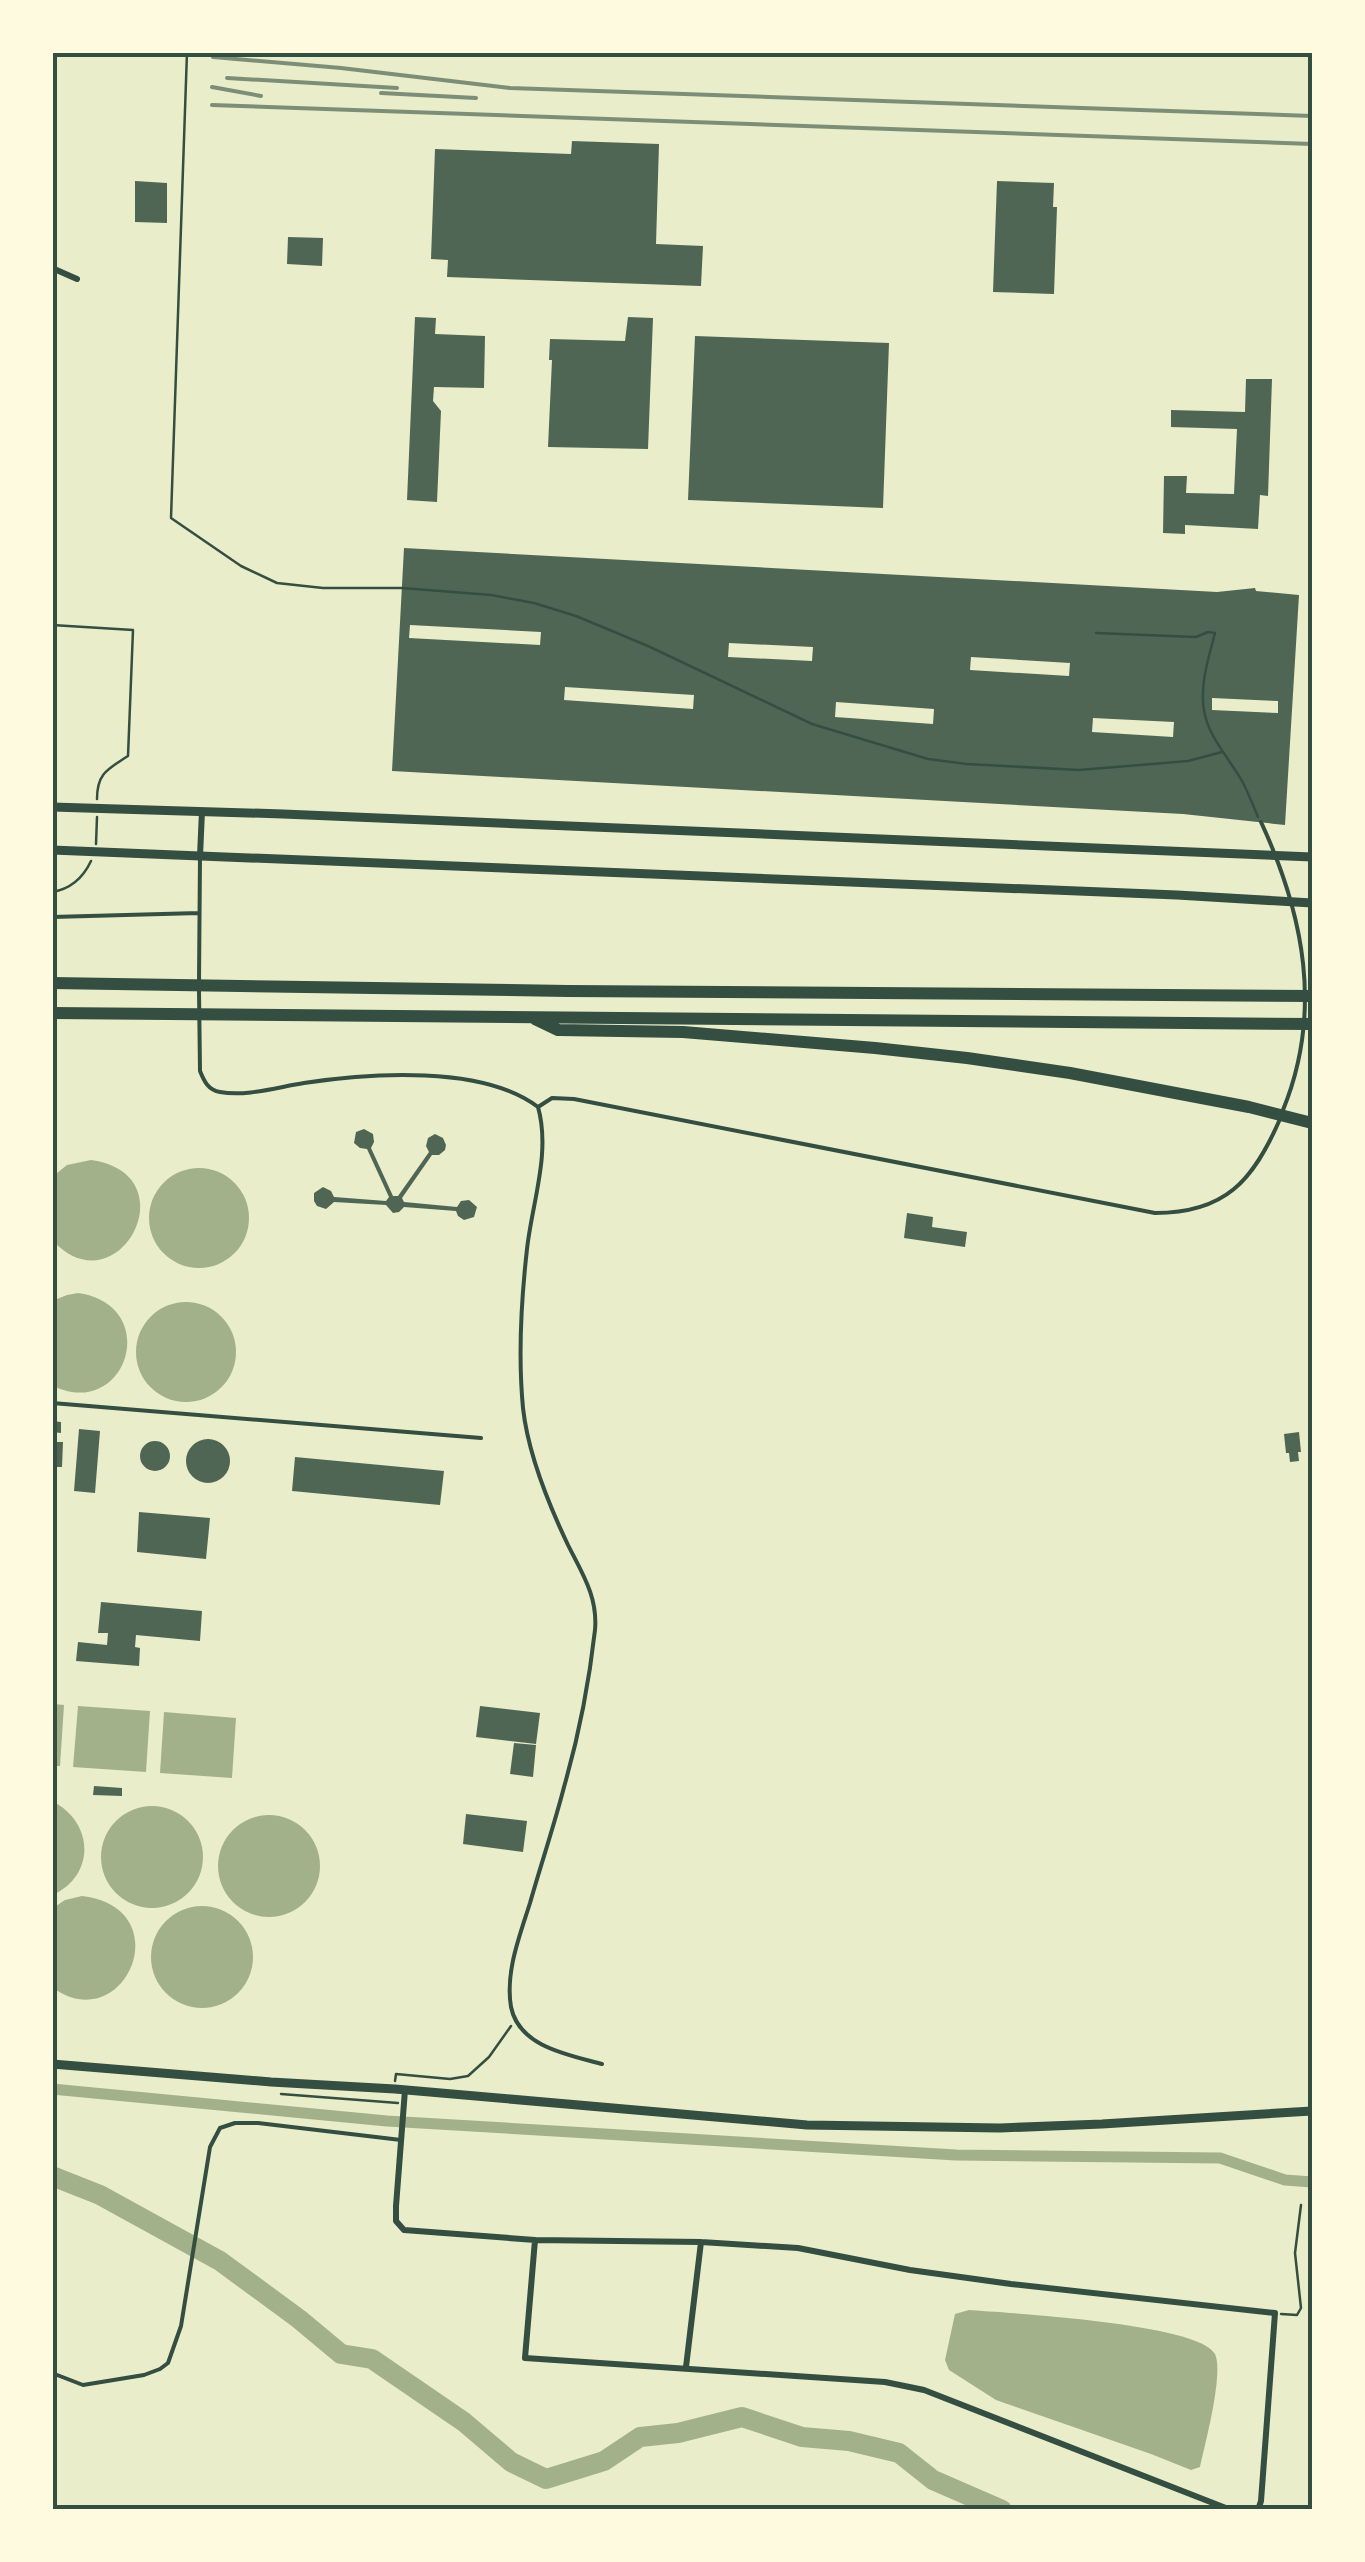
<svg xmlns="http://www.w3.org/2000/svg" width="1365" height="2562" viewBox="0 0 1365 2562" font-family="Poppins,sans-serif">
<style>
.water{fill:#a3b18a}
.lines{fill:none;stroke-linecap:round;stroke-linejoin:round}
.canal{stroke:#a3b18a;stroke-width:11}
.river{stroke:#a3b18a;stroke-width:20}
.building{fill:#4f6655;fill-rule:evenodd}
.path{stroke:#344e41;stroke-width:2.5}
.service{stroke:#344e41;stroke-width:4}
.minor{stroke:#344e41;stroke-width:6}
.tertiary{stroke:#344e41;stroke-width:9}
.secondary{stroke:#344e41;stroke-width:9}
.motorway{stroke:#344e41;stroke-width:12}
.rail{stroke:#7c8e77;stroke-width:4}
.neatline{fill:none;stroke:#344e41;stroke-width:4}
</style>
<rect width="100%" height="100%" fill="#e9edc9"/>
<path class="water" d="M91,1160C191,1174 118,1310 53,1241L52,1177L67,1165Z
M149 1218a50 50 0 1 1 100 0a50 50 0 1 1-100 0Z
M78,1293C163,1305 127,1421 53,1386L52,1301L67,1295Z
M136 1352a50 50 0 1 1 100 0a50 50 0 1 1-100 0Z
M53,1704L64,1705L60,1766H53Z
M78,1706L150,1711L146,1772L73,1767Z
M164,1712L236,1718L232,1778L160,1773Z
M52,1801C94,1822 96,1875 53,1895Z
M101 1857a51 51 0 1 1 102 0a51 51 0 1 1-102 0Z
M218 1866a51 51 0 1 1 102 0a51 51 0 1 1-102 0Z
M82,1896C181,1908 125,2039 53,1988V1908L65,1900Z
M151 1957a51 51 0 1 1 102 0a51 51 0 1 1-102 0Z
M969,2310C1007,2313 1199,2323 1215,2354C1224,2373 1205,2444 1200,2467L1191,2470L1151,2454L996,2400L949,2370L945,2360L955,2314Z"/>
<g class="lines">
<path class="canal" d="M52,2089L387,2121L956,2155L1220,2158L1285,2180L1312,2182"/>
<path class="river" d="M52,2176L100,2195L220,2261L299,2319L341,2354L372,2359L464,2422L511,2462L546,2479L604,2461L640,2437L678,2433L742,2417L802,2437L849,2441L899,2453L933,2480L1002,2510"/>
</g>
<path class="building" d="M572,141L659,144L656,244L703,246L701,286L447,277L448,260L431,259L435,149L571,154Z
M135,181L167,183V223L135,222Z
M997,181L1054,183L1053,207H1057L1054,294L993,292Z
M288,237L323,238L322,266L287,264Z
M415,317L436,318L435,334L485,336L484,388L434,387L433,401L441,411L437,502L407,500Z
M628,317L653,318L648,449L548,447L552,360H549L550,339L625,341Z
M695,336L889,343L883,508L688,500Z
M1246,379H1272L1268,496L1260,495L1258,529L1185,525V534L1163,533L1164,476H1187L1186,493L1234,494L1237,429L1171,427V410L1245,412Z
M404,548L1217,592L1255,588L1256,591L1299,595L1285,825L1183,814L392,771ZM410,625L541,632L540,645L409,638ZM729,643L813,647L812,661L728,657ZM971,657L1070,663L1069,676L970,670ZM565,687L694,695L693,709L564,700ZM1212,698L1278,701V713L1212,710ZM836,702L934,709L933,724L835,717ZM1093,718L1174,722L1173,737L1092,732Z
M364,1129L373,1134L374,1142L371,1148L393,1196H398L429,1152L426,1146L428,1138L435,1134L443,1138L446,1145L445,1150L439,1155H432L402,1198L404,1202L457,1207L461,1201L469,1200L477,1207L474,1217L464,1220L458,1216L456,1211L404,1207L399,1212L393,1213L386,1205L334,1202L326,1209L317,1206L314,1201V1193L323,1187L331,1191L334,1197L386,1201L389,1197L367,1149L360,1148L354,1143L356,1132Z
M907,1213L933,1217L932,1227L967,1232L965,1247L904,1238Z
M52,1421L61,1422V1433L52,1432Z
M79,1429L100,1431L95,1493L74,1491Z
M1299,1432L1301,1452H1298L1299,1461L1290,1462L1289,1453H1286L1284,1434Z
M186 1461a22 22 0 1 1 44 0a22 22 0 1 1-44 0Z
M140 1456a15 15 0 1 1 30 0a15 15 0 1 1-30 0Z
M52,1442H63L62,1467H52Z
M295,1457L444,1471L440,1505L292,1491Z
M139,1512L210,1518L206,1559L137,1552Z
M101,1602L202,1611L200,1641L136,1635L135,1647L140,1648L139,1666L76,1661L78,1642L107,1645L108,1633H98Z
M480,1706L540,1713L536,1744L476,1737Z
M514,1743L536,1745L533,1777L510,1774Z
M94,1786L122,1788V1796L93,1795Z
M466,1814L527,1821L523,1852L463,1844Z"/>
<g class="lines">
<path class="path" d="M187,52L171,518L241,566L277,583L323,588H402L491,595L534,603L576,616L648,646L812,724L928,759L967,764L1079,770L1188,761L1222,752
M52,625L133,630L128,756C108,769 97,773 97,799
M1096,633L1196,637L1208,632L1215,633C1210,653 1203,674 1203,695C1201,730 1226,753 1242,781C1248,792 1253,805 1258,817
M96,844L97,817
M52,892C71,889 83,878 91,861
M395,2081L396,2074L450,2079L468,2076L489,2057L511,2026
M281,2094L398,2103
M1281,2314L1297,2315L1301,2308L1295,2253L1301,2205"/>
<path class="service" d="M1261,822C1304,915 1323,1012 1283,1110
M52,917L199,913
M199,981L200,856
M199,991L200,1071C204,1081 208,1090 220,1092C246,1097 278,1087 304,1083C370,1073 483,1065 538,1107C551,1153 532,1203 527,1249C521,1302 518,1356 523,1408C528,1454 548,1503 568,1545C582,1573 598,1597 595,1630C589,1683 579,1735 564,1787C554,1826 541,1864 530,1903C520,1935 505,1972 511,2007C519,2047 569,2055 602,2064
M538,1107L552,1098L574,1099L1155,1213C1225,1213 1253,1181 1280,1119
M52,1403L481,1438
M52,2373L83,2385L144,2375L160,2369L168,2363L181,2326L210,2147L220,2128L235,2123H258L401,2140"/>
<path class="minor" d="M52,268L77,279
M200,856L202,811
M405,2090L396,2206V2221L404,2230L535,2240L701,2242L798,2248L910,2270L1011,2284L1275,2313L1261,2501L1258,2510
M535,2240L525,2358L885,2382L924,2390L1231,2510
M686,2367L701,2242"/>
<path class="tertiary" d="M52,807L283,814L1312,857
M52,850L1177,895L1312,903"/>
<path class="secondary" d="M52,2064L271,2082L395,2089L807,2125L1000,2128L1102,2124L1312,2111"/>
<path class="motorway" d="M52,983L568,991L1312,996
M52,1013L1312,1024
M535,1019L558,1030L683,1032L875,1048L967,1058L1070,1073L1249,1107L1312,1123"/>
<path class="rail" d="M213,57L341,68L510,88L1312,116
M227,78L397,88
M212,87L261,96
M381,93L476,98
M212,105L1312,144"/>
</g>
<rect width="1365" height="2562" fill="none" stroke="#fefae0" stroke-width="110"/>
<rect x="55" y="55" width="1255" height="2452" class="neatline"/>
</svg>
